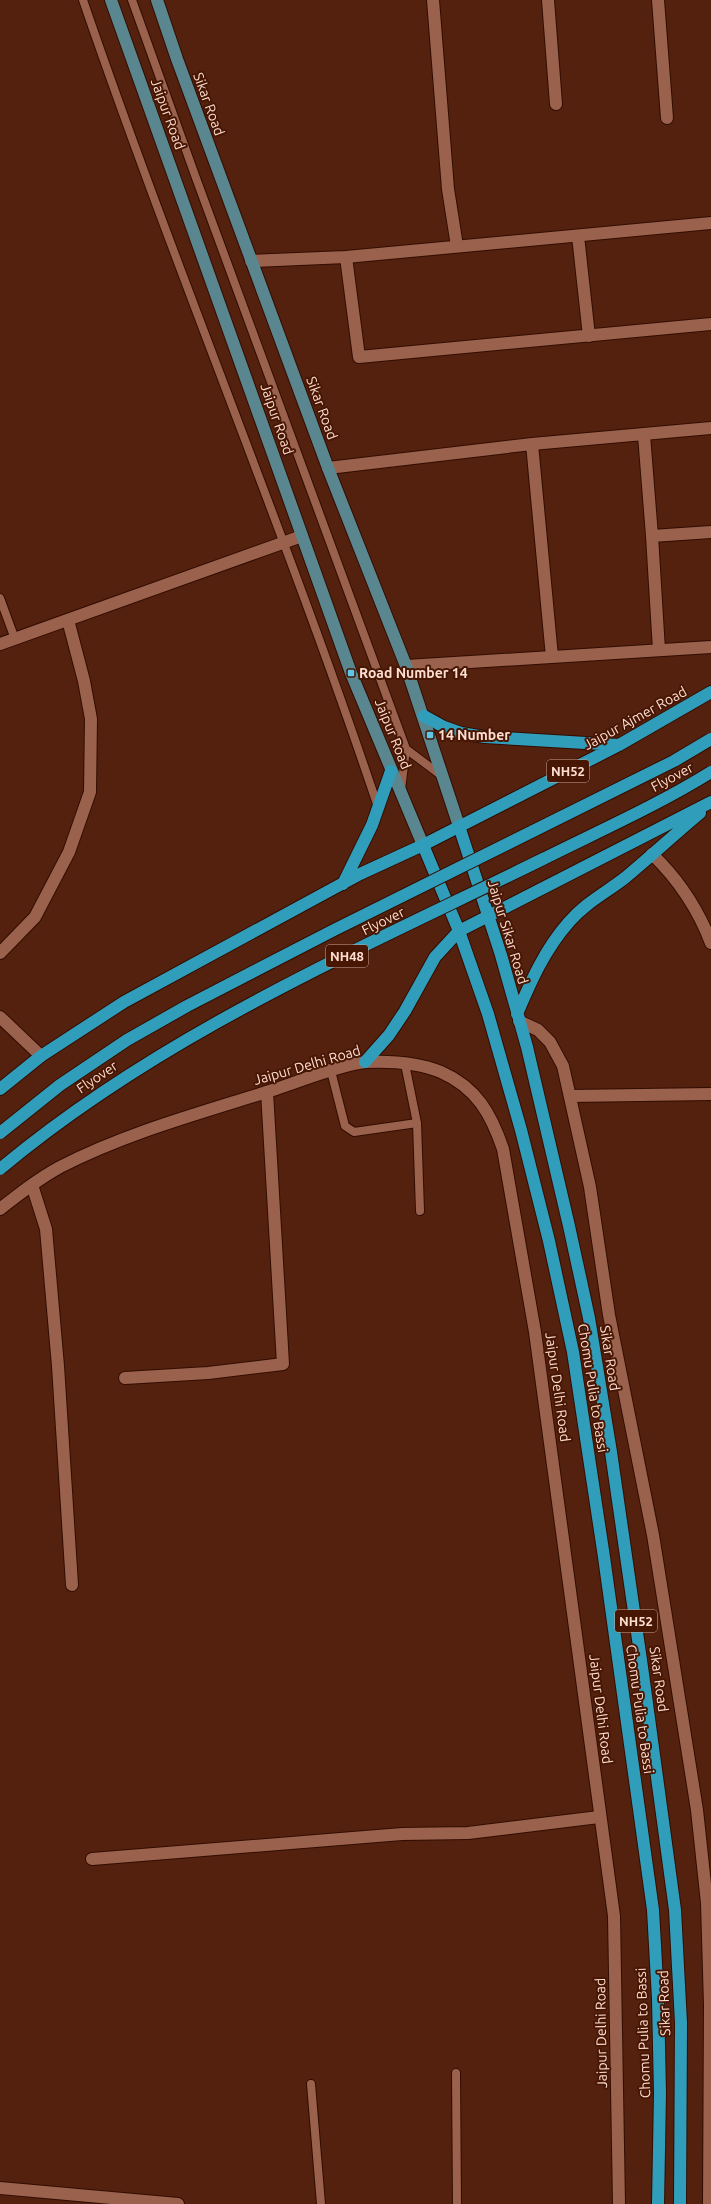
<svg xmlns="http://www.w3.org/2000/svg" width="711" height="2204" viewBox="0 0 711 2204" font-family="Ubuntu,sans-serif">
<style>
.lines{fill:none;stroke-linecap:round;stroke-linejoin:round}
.lane-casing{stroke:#320d01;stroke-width:10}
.street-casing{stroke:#320d01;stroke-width:14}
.secondary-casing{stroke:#320d01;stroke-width:14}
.primary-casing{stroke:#320d01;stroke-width:14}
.highway-casing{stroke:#320d01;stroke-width:14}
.lane{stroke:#9a614d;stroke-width:8}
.street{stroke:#9a614d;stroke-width:12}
.secondary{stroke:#9a614d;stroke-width:12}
.primary{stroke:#5a868f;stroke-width:12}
.highway{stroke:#309ebb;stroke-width:12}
.highway-bridge-casing{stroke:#320d01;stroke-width:14;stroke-linecap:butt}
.highway-bridge{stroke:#309ebb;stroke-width:12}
.poi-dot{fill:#5cc7e7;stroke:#481704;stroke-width:1.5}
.labels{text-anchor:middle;stroke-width:4;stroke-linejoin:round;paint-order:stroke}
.shield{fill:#481704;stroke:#c8a294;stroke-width:1}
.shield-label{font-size:13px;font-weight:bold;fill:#ffded2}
.street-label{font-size:14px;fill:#ffded2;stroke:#481704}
.poi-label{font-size:14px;font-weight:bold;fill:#ffded2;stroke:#481704;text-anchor:start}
</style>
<rect width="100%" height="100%" fill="#54210f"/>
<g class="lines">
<g class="lane-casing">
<path id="lane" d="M83,0C176,271 287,536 378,807
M132,0L196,178L406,749L401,790
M0,598L15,639
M406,749L442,776
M405,1064L417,1123L420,1211
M331,1071L345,1126L354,1132L417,1123
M456,2073L457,2204
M311,2084L321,2204"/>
</g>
<g class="street-casing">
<path id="street" d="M433,0L448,189L457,246
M548,0L556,104
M658,0L667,118
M711,223L346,257L359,357L711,324
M578,236L589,336
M251,261L346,257
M644,435L652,536L659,650
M532,444L552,657
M328,468L532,444L711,428
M652,536L711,532
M406,666L711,647
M652,854C678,879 698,909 711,943
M0,953L35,917L69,852L90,792L91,719L84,681L68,620
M0,1017L41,1056
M571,1096L711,1094
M32,1185L46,1229L58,1366L72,1585
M125,1378L208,1373L283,1364L267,1092
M92,1859L402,1834L468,1833L599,1817
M0,2188L178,2204"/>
</g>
<g class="secondary-casing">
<path id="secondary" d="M0,644L302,536
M519,1021L538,1030L550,1042L563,1066L590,1187L609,1315L653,1535L697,1810L707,1903L710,2005L709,2204
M0,1209C19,1194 38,1179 60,1167C128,1132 204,1112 276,1089C300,1081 342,1064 366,1062C389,1061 419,1063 441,1072C477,1088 491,1114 503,1149L535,1332L614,1916L619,2204"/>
</g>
<g class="primary-casing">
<path id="primary" d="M111,0L351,673L423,845
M157,0L177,59L328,468L406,666L459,826"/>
</g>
<g class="highway-casing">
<path id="highway" d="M424,716L444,727L461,733L485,737L619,745
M459,826L501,955L527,1047L569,1226L589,1318L611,1452L643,1674L675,1910L681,2023L680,2204
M423,845L459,931L488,1014L521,1130L549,1241L573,1352L604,1557L653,1910L658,1999L660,2093L658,2204
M343,884L372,825L391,771
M517,1014C531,981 545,949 569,922C585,903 607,892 626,877C651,856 675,834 700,813
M365,1062L389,1035L405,1011L435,957L459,931L711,802
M0,1089L41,1056L124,1002L360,874L423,845L619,745L711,692"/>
</g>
<use href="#lane" class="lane"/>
<use href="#street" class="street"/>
<use href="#secondary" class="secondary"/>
<use href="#primary" class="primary"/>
<use href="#highway" class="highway"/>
<g class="highway-bridge-casing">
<path id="highway-bridge" d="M0,1133L60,1085L127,1040L187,1006L334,930L674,761L711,739
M0,1169C161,1034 356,951 543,859C599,831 658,805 711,772"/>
</g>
<use href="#highway-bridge" class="highway-bridge"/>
</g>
<g class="poi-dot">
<rect x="347" y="669" width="8" height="8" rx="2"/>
<rect x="426" y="731" width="8" height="8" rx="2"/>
</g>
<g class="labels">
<g class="shield">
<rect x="547" y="760" width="42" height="22" rx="3"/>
<rect x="326" y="945" width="42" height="22" rx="3"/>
<rect x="615" y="1610" width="42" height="22" rx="3"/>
</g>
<g class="shield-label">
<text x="568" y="776">NH52</text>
<text x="347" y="961">NH48</text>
<text x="636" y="1626">NH52</text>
</g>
<g class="street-label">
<text transform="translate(209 104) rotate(70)" y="5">Sikar Road</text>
<text transform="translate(168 114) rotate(70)" y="5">Jaipur Road</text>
<text transform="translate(322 408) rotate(70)" y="5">Sikar Road</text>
<text transform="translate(277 419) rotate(71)" y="5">Jaipur Road</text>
<text transform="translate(635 718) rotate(-29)" y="5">Jaipur Ajmer Road</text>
<text transform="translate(393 734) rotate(68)" y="5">Jaipur Road</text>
<text transform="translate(672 777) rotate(-28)" y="5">Flyover</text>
<text transform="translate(383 921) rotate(-26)" y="5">Flyover</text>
<text transform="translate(508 932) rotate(73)" y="5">Jaipur Sikar Road</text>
<text transform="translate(307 1065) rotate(-16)" y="5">Jaipur Delhi Road</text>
<text transform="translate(97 1077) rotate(-34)" y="5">Flyover</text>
<text transform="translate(610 1358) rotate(81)" y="5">Sikar Road</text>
<text transform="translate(558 1387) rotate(82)" y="5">Jaipur Delhi Road</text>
<text transform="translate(593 1388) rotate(81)" y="5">Chomu Pulia to Bassi</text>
<text transform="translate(659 1679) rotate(82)" y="5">Sikar Road</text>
<text transform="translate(601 1709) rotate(83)" y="5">Jaipur Delhi Road</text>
<text transform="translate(640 1709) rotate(82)" y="5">Chomu Pulia to Bassi</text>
<text transform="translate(664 2003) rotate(-92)" y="5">Sikar Road</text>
<text transform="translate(601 2033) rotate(-91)" y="5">Jaipur Delhi Road</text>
<text transform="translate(643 2033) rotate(-92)" y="5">Chomu Pulia to Bassi</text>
</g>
<g class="poi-label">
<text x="359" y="678">Road Number 14</text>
<text x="438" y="740">14 Number</text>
</g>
</g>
</svg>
